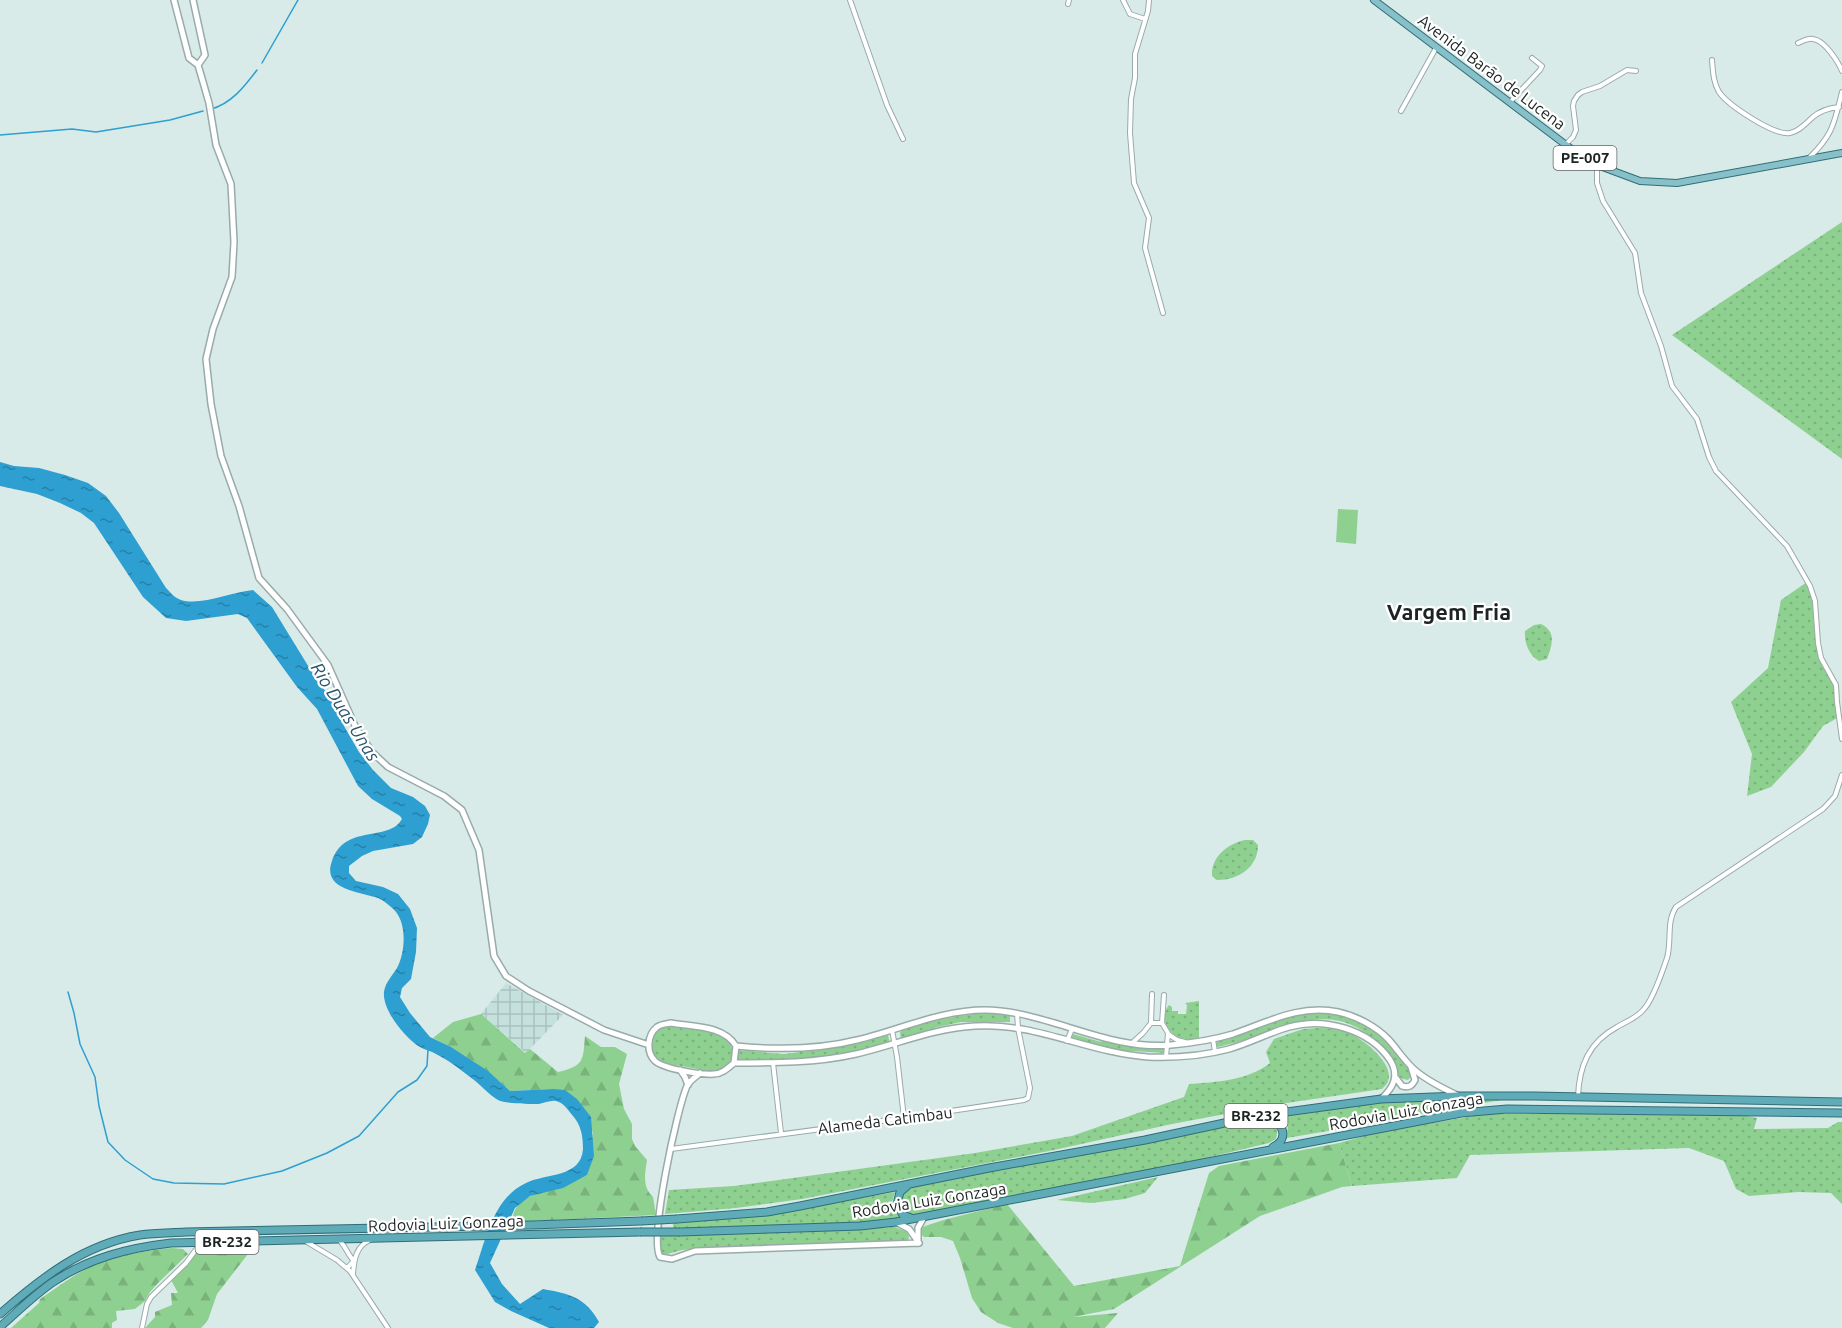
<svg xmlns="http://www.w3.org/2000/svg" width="1842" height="1328" viewBox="0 0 1842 1328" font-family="Ubuntu,sans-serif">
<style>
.industrial{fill:url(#industrial-grid)}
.grass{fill:url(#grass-dots)}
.forest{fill:url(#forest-firs)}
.pitch{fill:#8ed090}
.water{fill:url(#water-ripples)}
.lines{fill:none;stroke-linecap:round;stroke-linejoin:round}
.stream{stroke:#2e9fd1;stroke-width:1.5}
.minor-casing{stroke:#99aba9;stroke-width:6}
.secondary-casing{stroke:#99aba9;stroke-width:8}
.primary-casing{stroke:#2f6e78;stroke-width:8}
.trunk-casing{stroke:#2f6e78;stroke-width:9}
.minor{stroke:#fff;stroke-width:4}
.secondary{stroke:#fff;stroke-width:5}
.primary{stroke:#88c0ca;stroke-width:6}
.trunk{stroke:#60abb8;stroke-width:7}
.trunk-bridge-casing{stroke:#2f6e78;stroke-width:9;stroke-linecap:butt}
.trunk-bridge{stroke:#60abb8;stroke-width:7}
.labels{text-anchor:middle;stroke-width:4.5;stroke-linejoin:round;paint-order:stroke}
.shield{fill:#fff;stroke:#606564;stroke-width:1.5}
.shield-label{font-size:15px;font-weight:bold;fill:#1c2322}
.street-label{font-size:16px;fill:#1c2322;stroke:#fff}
.water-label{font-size:18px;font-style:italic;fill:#2a556b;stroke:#fff}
.district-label{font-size:22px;font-weight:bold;fill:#1c2322;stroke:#fff}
</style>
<defs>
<pattern id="industrial-grid" width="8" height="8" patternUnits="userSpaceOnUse" patternTransform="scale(1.5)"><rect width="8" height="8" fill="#c5e1de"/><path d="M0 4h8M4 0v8" fill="none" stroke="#a9c1be"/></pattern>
<pattern id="grass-dots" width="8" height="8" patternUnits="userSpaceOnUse" patternTransform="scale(1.5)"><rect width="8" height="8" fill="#8ed090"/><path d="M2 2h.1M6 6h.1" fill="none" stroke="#7ab27c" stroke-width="1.8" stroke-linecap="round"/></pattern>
<pattern id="forest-firs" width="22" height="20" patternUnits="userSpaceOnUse" patternTransform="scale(1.5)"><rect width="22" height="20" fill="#8ed090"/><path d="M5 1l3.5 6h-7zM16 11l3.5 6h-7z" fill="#7ab27c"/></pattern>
<pattern id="water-ripples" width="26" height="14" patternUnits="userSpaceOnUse" patternTransform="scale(1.5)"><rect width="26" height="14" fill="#2e9fd1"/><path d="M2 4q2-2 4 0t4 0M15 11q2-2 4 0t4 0" fill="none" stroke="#2681a9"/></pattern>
</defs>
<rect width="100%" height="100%" fill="#d8ebe9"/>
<path class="industrial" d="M506,983L563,1015L526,1053L481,1014Z"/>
<path class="grass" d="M1842,222V459L1672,335Z
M1807,582L1816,608L1817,638L1824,664L1837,690L1839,717L1823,726L1804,752L1771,787L1747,796L1752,754L1731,702L1768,668L1781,600Z
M1541,624C1557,632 1552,645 1547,659L1539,661C1529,656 1524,642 1525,631L1534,625Z
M1245,840H1253L1258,845C1258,867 1239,880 1217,880L1212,876C1211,856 1228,844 1245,840Z
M1199,1001V1038C1192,1039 1185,1040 1179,1038C1166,1032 1160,1016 1169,1005L1172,1007V1011H1178V1014H1186L1187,1005L1185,1003Z
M1320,1011C1332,1013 1347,1014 1358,1019C1372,1024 1408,1056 1411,1071C1412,1076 1411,1076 1408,1080L1403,1079L1398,1076C1396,1072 1397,1068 1395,1063C1393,1055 1384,1047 1377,1042C1341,1008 1305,1018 1263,1034C1249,1039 1234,1043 1218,1047L1216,1045L1217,1041C1251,1028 1284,1013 1320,1011Z
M985,1013L1010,1014V1022H961L938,1027L901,1039L900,1032L903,1030C930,1021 957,1015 985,1013Z
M671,1025L716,1032L729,1038L733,1051L732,1062L724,1069L714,1072L664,1063C643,1052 649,1028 671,1025Z
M1317,1028C1328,1028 1339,1029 1349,1033C1363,1039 1395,1064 1388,1081C1388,1083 1383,1088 1382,1089L1273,1105L1172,1124L1054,1150L802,1199L736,1208L665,1214L669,1190L734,1186L975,1153L1072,1136L1184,1097L1189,1084C1216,1082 1247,1081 1270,1063L1266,1052L1274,1039L1303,1029Z
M1073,1034L1101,1042L1103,1041L1137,1046L1166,1047L1165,1053L1131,1051L1127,1053L1071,1039Z
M888,1035L890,1044C839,1055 788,1065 735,1060L736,1050L784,1054L817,1050Z
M1425,1098L1509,1099C1435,1110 1361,1126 1287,1138L1288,1125L1279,1114L1337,1104Z
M1485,1114H1737L1757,1118L1754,1129L1828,1128L1838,1122H1842V1204L1831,1193L1798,1192L1749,1196L1736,1189L1724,1161L1689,1148L1470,1155L1457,1178L1352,1186L1339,1143L1375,1133Z
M1262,1117L1273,1119L1278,1128L1276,1139L1269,1143L1084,1187L907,1217L898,1200L901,1194L914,1184Z
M1158,1177L1145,1193L1125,1199L1091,1203L1057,1200Z
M895,1192L892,1202L893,1210L902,1219L859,1224L674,1230L672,1220L806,1208Z
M895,1227L907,1232L909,1237L908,1241L704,1248L682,1250L664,1255L660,1250L661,1235L805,1232Z"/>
<path class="forest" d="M481,1014L525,1053L530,1049L558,1072C584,1066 583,1061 585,1036L601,1047H615L627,1054L619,1084L624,1109L632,1124V1139L635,1146L647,1160C645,1173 642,1187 653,1197L656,1215L513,1222C511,1206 527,1196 541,1192C546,1191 550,1191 555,1189C566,1185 576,1180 587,1175L593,1132L553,1089L510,1091C487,1070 462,1052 433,1038L453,1022Z
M1339,1143L1352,1186L1342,1187L1260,1216L1114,1309L1073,1317L1118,1313L1105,1328H1013L998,1323L981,1312L972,1298L960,1258L953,1241L941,1237H924L919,1232L920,1228C948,1217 978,1212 1007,1204L1074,1286L1180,1266L1209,1173L1219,1166Z
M255,1245L217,1294L208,1320L201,1328H145L155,1317V1312L172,1305L171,1293H178L171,1280L202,1246Z
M172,1248L183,1249L188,1254L158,1283L150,1292L145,1301L135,1309L116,1311L117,1320L112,1323V1328H11L39,1303L40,1299C60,1286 80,1269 104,1261C126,1254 149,1250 172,1248Z"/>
<path class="pitch" d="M1338,509L1358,510L1356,544L1336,542Z"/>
<path class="water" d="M0,462L14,466L39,468L65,475L88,483L106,496L119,513L166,588C171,593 175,598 181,600C201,606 232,592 253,590L272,607L318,682L335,703L344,726L359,752L373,770L391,788L413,797L425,806L430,815L428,824L422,837L413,844L373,851L362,856L349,866V873L356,881L383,887L398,894L410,909L417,928L416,952L411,979L402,988L400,997L410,1013L430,1037L451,1047L488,1071L510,1091L553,1089L565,1090L577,1099L591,1117L594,1156L587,1175L563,1188L530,1196L515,1208L490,1263L502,1284L520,1304L543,1289C570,1294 585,1297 599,1322L594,1328H549L511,1311L495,1302L475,1270C486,1239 493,1198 526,1183C546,1173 581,1178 583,1149C583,1136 581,1125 573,1116C568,1110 564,1103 556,1101C551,1100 544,1103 539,1104C529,1104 507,1104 498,1100C490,1096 479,1083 470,1077C460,1069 448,1060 436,1054C431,1051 425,1050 420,1047C405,1038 382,1010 384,992C385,983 392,976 397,968C405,953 407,926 396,912C392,907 383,900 378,898C361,892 321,890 332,861C345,823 388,843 402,819L400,816L372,799L358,786L317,709L297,687L247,618L238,614L186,621L166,618L143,597L94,523L81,513L60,503L37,494L0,486Z"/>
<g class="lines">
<path class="stream" d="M262,63L298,0
M211,109C231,104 245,86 257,70
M0,135L72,129L96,132L170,120L203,111
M68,992L74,1013L80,1044L95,1077L99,1106L108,1142L125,1160L153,1179L174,1183L224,1184L282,1171L327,1153L359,1136L398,1092L417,1080L427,1066L428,1049"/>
<g class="minor-casing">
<path id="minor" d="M850,0L887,105L903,139
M1123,0L1130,14L1145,19
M1149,0L1148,11L1135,54V78L1131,99L1130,133L1134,183L1149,218L1145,248L1163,313
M1068,4L1069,0
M1798,43C1803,41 1808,38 1813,39C1824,40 1838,61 1842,71
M1712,60C1713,71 1713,82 1719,92C1728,105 1774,136 1790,133C1800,131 1806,123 1813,117C1820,111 1829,108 1839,107
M1510,102L1540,70L1542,66L1532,58
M1401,111L1436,48
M1566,144L1573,137L1576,130L1573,106L1574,101L1578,95L1582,92L1600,86L1627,70L1636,71
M1808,159C1833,135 1834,124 1842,92
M1597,166V183L1603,201L1635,253L1641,293L1661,346L1672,386L1697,419L1709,457L1716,471L1787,546L1810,586L1815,601L1818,643L1821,658L1836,685L1837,702L1842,739
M1151,1023L1152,994
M1162,1023L1164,995
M892,1030L897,1057L904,1118
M1168,1034L1177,1040L1185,1042
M1213,1039L1215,1052
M1067,1041L1072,1029
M1132,1043L1143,1033L1151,1023H1162L1168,1033L1166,1057
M773,1063L781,1133
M1578,1097C1579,1066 1589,1042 1617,1027C1627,1021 1637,1018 1644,1009C1654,998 1662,972 1667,958C1672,941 1666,922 1676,907L1823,809L1835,796L1842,775
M671,1149L904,1118L1024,1100L1028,1098L1030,1088L1018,1028L1017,1013
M338,1239C346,1246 347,1254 354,1261L347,1268
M307,1242L337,1260L350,1271L388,1328
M353,1274C354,1260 356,1246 370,1240
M142,1328L147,1304L151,1297L186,1263L200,1244"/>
</g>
<g class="secondary-casing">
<path id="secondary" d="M174,0L189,58L198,65L203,82L209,103L216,145L231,184L234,242L232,277L213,329L206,359L211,404L221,456L239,506L259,578L287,609L328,665L356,728L372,752L388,767L444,796L462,810L479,850L494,956L506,976L529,991L604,1030L649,1045
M193,0L205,55L198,65
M671,1023C693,1027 723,1025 736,1046L734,1063C728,1068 722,1074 714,1074C702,1075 664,1069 655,1061C646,1052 647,1035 657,1027C661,1024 666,1024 671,1023Z
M736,1046C777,1050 817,1050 857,1040C899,1030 941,1010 985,1010C1049,1011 1106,1051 1171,1045C1192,1043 1213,1040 1233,1034C1268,1022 1300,1004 1338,1012C1356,1016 1376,1026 1389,1040C1398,1050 1405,1062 1416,1071C1428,1081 1444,1089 1459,1096
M734,1063C775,1063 816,1063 856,1054C895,1045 934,1028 975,1026C1035,1022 1089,1053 1148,1057C1175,1058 1203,1056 1229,1049C1250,1043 1268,1033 1289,1027C1324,1017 1369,1029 1390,1060C1400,1076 1393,1088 1381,1099
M680,1070L685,1077L688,1085
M700,1073C696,1077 690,1080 687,1086C677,1109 649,1238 660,1257L672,1259L695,1251L919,1243
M1396,1078L1402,1086C1409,1088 1412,1086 1415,1080L1411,1067
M896,1222L909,1229L919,1243
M918,1241V1228L924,1217"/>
</g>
<g class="primary-casing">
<path id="primary" d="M1374,0L1578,154L1597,165L1640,181L1677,183L1842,153"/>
</g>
<g class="trunk-casing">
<path id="trunk" d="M1265,1116C1282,1119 1291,1139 1273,1147
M907,1186L900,1192L897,1204L903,1215L911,1218
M677,1219L767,1212L800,1206L989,1168L1145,1140L1257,1116L1381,1099L1459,1096H1534L1842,1102
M680,1232L860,1226L896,1222L1461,1113L1507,1109L1842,1113
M0,1314C41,1278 84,1244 140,1235C155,1233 171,1233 186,1232L532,1225L641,1221
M0,1327C17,1312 34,1295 53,1282C89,1258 128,1248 171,1243L640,1232"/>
</g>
<use href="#minor" class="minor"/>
<use href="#secondary" class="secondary"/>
<use href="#primary" class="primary"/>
<use href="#trunk" class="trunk"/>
<g class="trunk-bridge-casing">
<path id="trunk-bridge" d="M641,1221L677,1219
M640,1232H680"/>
</g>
<use href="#trunk-bridge" class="trunk-bridge"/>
</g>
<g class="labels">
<g class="shield">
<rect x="1553.5" y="146" width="63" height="24" rx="4.5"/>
<rect x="1224.5" y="1104" width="63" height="24" rx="4.5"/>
<rect x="195.5" y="1230" width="63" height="24" rx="4.5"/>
</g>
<g class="shield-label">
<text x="1585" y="163">PE-007</text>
<text x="1256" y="1121">BR-232</text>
<text x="227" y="1247">BR-232</text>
</g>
<g class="street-label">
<text transform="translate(1492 72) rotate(37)" y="6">Avenida Barão de Lucena</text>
<text transform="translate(1406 1111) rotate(-10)" y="6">Rodovia Luiz Gonzaga</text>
<text transform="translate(885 1120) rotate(-7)" y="6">Alameda Catimbau</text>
<text transform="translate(929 1200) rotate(-9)" y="6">Rodovia Luiz Gonzaga</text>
<text transform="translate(446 1223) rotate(-2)" y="6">Rodovia Luiz Gonzaga</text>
</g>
<g class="water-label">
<text transform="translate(345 712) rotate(58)" y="6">Rio Duas Unas</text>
</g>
<g class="district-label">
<text x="1449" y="620">Vargem Fria</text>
</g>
</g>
</svg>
